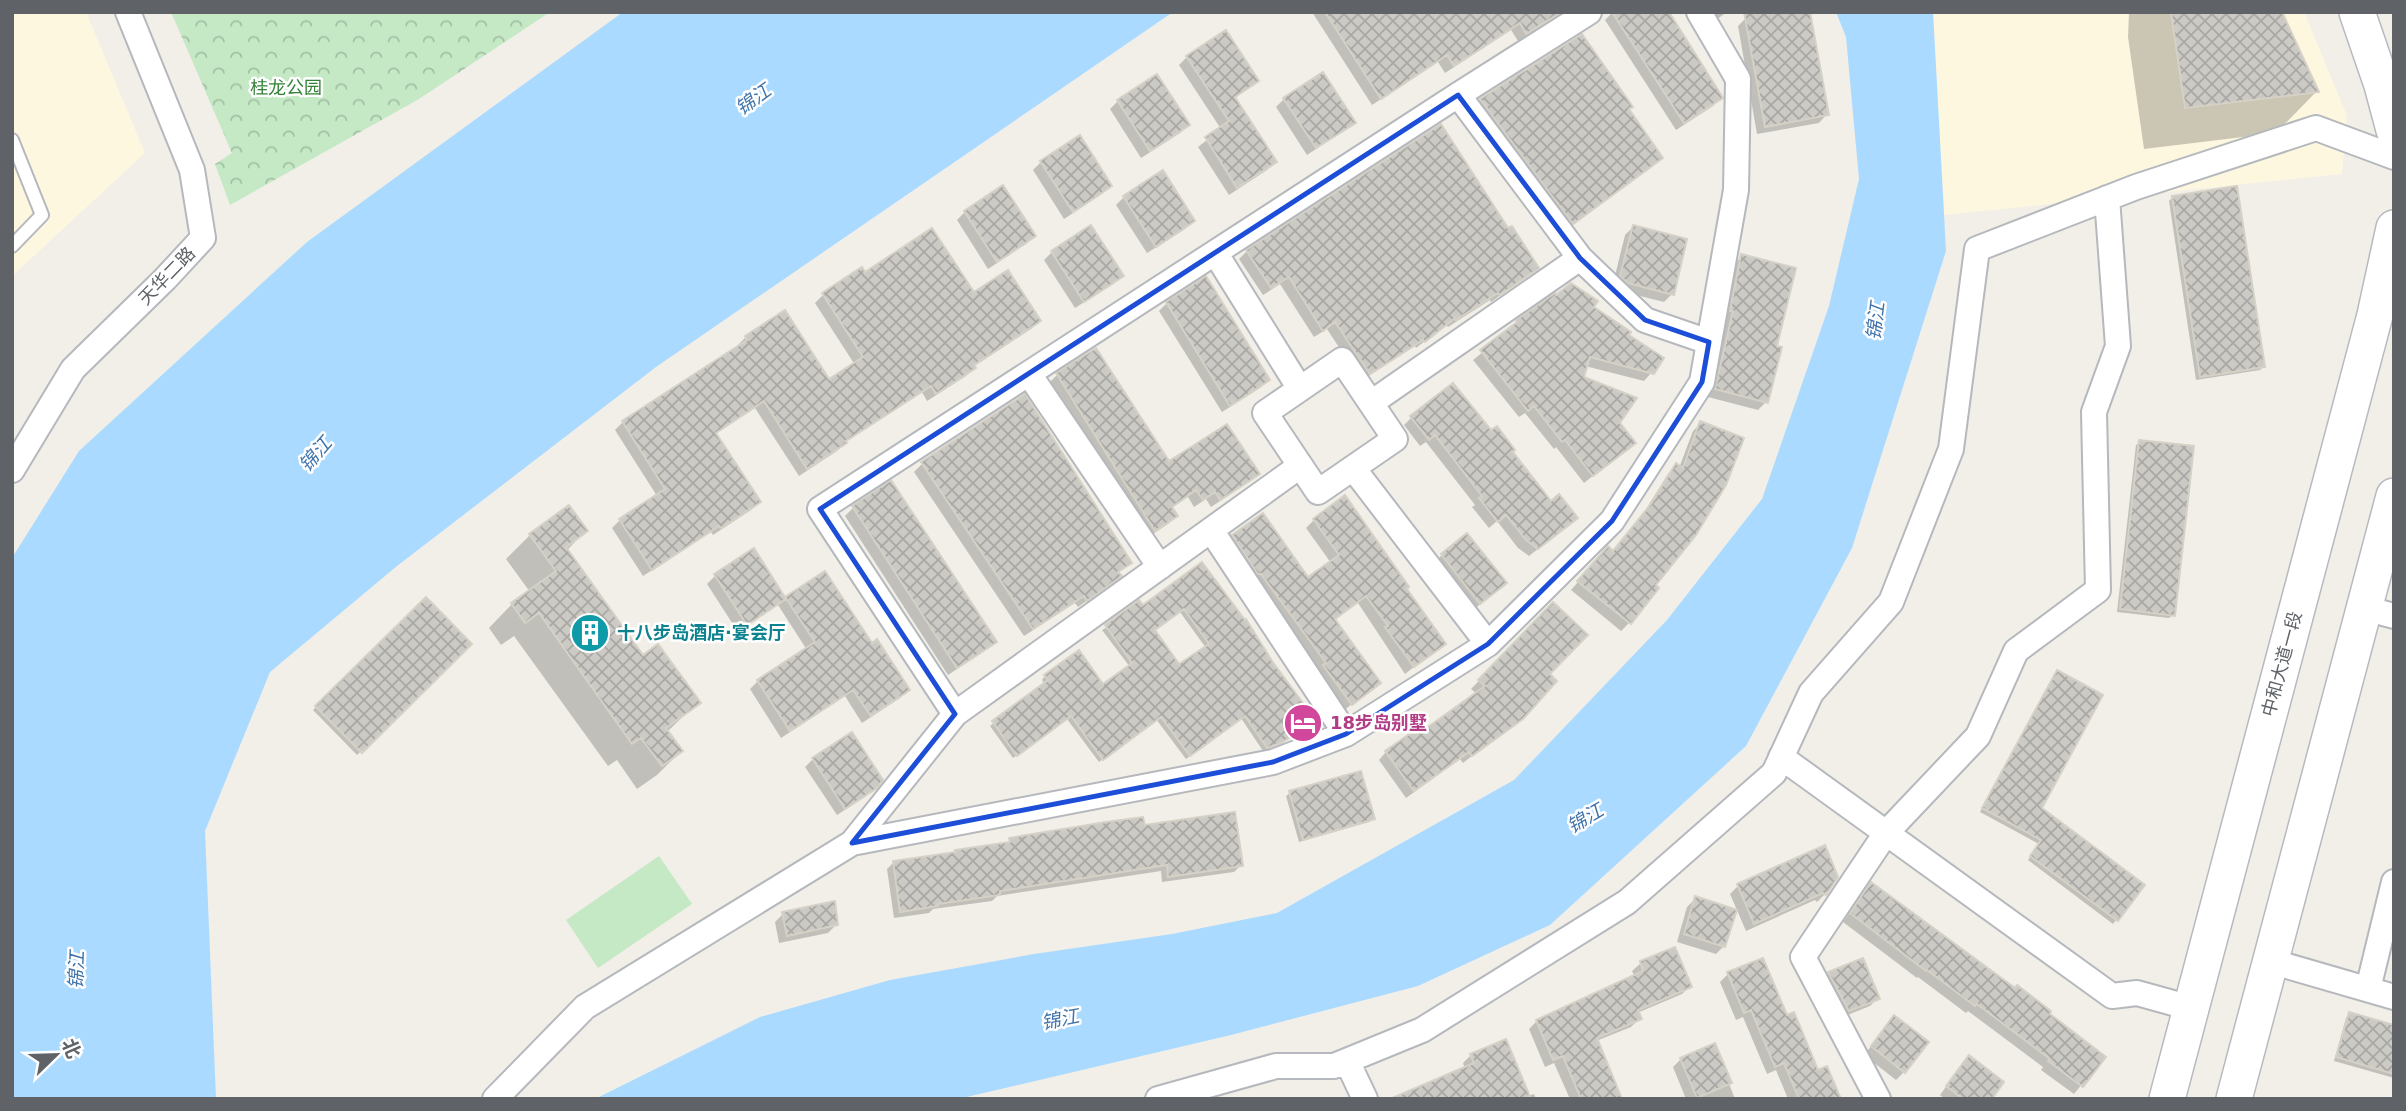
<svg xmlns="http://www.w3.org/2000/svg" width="2406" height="1111" viewBox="0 0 2406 1111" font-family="'DejaVu Sans','Noto Sans SC',sans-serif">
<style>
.commercial{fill:#fef7e0}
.forest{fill:url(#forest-crowns)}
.pitch{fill:#c5e8c5}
.water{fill:#aadaff}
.shadow{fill:#0003;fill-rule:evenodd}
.building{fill:url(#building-cross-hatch);stroke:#d6d1c6;stroke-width:2;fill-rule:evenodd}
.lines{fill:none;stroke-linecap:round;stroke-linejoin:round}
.service-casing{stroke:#b5b8bc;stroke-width:16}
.minor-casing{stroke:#b5b8bc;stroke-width:28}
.secondary-casing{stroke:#b6babf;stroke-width:38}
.service{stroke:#fff;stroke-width:12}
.minor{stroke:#fff;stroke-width:24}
.secondary{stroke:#fff;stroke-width:35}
.marked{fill:none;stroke:#1d4ed8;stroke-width:5;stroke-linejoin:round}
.labels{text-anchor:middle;stroke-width:5;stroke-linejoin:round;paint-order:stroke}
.park-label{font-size:18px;fill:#348238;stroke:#fff}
.street-label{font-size:18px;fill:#5f6368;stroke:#fff}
.culture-label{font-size:18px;font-weight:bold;fill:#0d838f;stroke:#fff;text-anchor:start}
.hotel-label{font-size:18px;font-weight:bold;fill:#b23c85;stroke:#fff;text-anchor:start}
.water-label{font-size:19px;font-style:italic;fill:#4174aa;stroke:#fff}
</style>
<defs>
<pattern id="forest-crowns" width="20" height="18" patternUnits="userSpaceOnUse" patternTransform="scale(1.75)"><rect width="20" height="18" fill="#c5e8c5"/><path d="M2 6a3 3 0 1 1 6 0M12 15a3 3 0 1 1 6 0" fill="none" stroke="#a3c0a4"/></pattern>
<pattern id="building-cross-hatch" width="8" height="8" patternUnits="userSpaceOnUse" patternTransform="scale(1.75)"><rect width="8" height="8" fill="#cccac5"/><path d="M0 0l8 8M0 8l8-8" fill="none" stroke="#a9a8a4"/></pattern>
</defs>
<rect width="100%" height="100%" fill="#f1efe8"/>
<path class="commercial" d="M12,12H86L145,153L12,276Z
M1933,12H2304L2347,116L2342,174L1944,215Z"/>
<path class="forest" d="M171,12H550L419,99L230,205L215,164L232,153Z"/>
<path class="pitch" d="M659,856L692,904L598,968L566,920Z"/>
<path class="water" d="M623,12H1173L656,367L397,566L270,672L205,831L216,1099H12V558L79,451L307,242Z
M1836,12H1933L1946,251L1852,548L1746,746L1550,925L1418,986L1231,1035L958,1099H595L760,1017L890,980L1034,954L1172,934L1277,913L1514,780L1667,620L1762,499L1829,306L1859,179L1846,37Z"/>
<path class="shadow" d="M1312,12H1560L1518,41L1511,30L1445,73L1438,62L1372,105Z
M1613,12L1721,98L1713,106L1676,130L1605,20Z
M1706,12H1727L1713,22Z
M2129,12H2281L2317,91L2276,133L2144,149L2128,37Z
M1746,18L1827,114L1819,123L1757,134L1738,26Z
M1582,36L1627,110L1661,158L1565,231L1473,108L1481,100Z
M1187,57L1257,81L1234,99L1275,162L1267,170L1229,195L1198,147L1221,129L1179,65Z
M1284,99L1353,122L1345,130L1307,155L1276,107Z
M1118,101L1188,125L1180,133L1141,158L1110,109Z
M1079,138L1110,186L1102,194L1064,219L1033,170L1041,162Z
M1003,188L1034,236L1026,244L988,269L957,220L965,212Z
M1124,197L1193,221L1185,229L1147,253L1116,205Z
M2173,197L2263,367L2260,370L2196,380L2169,201Z
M1633,227L1672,294L1664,302L1620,291L1613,284L1625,235Z
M1508,230L1537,268L1491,302L1490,300L1448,327L1446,325L1416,348L1415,346L1361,381L1327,329L1314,337L1280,284L1263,295L1239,259L1247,251Z
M1052,252L1121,276L1113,284L1075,308L1044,260Z
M1742,256L1775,347L1766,402L1758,410L1708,397L1726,319L1723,318L1734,264Z
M861,270L864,275L973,295L1039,321L1031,329L973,367L966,376L927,401L922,392L844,443L837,451L799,476L755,408L715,434L759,502L751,510L713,535L711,532L643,576L612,528L620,520L657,496L615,430L623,422L739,347L738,345L746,337L829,382L855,365L815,303L823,295Z
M1167,303L1268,380L1260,388L1222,412L1159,311Z
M1592,308L1627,335L1652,372L1644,381L1585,366L1581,378L1618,423L1625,450L1584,483L1556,447L1554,449L1525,413L1519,417L1473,360L1510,330Z
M1057,375L1168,464L1257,474L1249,482L1211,507L1206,499L1194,507L1188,497L1171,508L1176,516L1168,524L1147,538L1049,383Z
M1024,396L1130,562L1118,573L1119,576L1111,584L1078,607L1075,603L1024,636L914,472L922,464Z
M1412,417L1491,433L1510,452L1567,526L1529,556L1518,548L1497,521L1489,528L1472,507L1475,505L1426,442L1420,446L1404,425Z
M1701,423L1653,586L1629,623L1621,631L1571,590L1600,557L1613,553L1643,514L1668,474L1676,466L1679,468L1693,431Z
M2140,442L2173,615L2169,618L2117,612L2136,445Z
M891,483L994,642L986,650L948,675L845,516L853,508Z
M1314,520L1405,589L1444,643L1405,674L1358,603L1333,621L1379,683L1343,711L1225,545L1233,537L1308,580L1331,563L1306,528Z
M586,531L566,551L643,657L698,702L667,732L681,751L657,775L637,789L617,760L608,766L514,636L501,645L489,628L512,604L530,592L506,559L530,535Z
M753,551L785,600L786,598L871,645L908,690L900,698L862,723L845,696L781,738L750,689L758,681L807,650L778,605L738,632L707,584L715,576Z
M1442,555L1496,591L1472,611L1434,563Z
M1201,564L1310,724L1275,746L1263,751L1241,718L1186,759L1156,719L1099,762L1067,719L1013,758L990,726L1045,685L1042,680L1045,676L1103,686L1130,667L1102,630L1142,608ZM1180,612L1206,648L1179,666L1153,631Z
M426,600L470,644L357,755L313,710Z
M1553,605L1547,674L1521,718L1463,763L1460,759L1406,798L1379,760L1386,752L1421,735L1477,694L1471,689Z
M2054,676L2040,808L2142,885L2113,924L2028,860L2039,844L1980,812Z
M813,759L875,787L866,796L837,815L805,767Z
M1290,793L1373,819L1369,822L1299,842L1286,796Z
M1010,840L1241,865L1234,872L1162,882L1161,871L997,896L992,901L933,909L929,913L894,918L887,869L894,862L953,855L956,851L1006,844Z
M1824,847L1825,894L1817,902L1815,900L1746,931L1730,894L1738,886Z
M1871,884L2104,1057L2074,1094L2041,1070L2043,1067L1968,1011L1966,1013L1918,977L1917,978L1843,922Z
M1696,898L1724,946L1716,954L1677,942L1687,907Z
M783,914L836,925L828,933L779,943L775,922Z
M1674,949L1690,986L1682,994L1637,1013L1639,1019L1631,1027L1596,1041L1620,1099H1570L1554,1063L1545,1067L1529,1029L1537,1021L1635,977L1632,971L1641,963Z
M1862,960L1878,998L1870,1006L1840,1018L1821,982L1829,974Z
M1728,974L1786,1017L1817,1072L1839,1099H1788L1776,1070L1767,1074L1743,1017L1736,1020L1720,982Z
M2349,1014L2394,1027V1078L2334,1061L2346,1018Z
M1894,1018L1904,1072L1896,1080L1864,1055Z
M1714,1045L1735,1099H1686L1673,1067L1681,1059Z
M1471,1055L1528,1096L1534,1094L1536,1099H1396L1465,1069L1463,1063Z
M1961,1066L1989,1099H1945L1940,1095Z"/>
<path class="building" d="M1325,12H1561L1526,34L1520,23L1454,66L1447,55L1381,99Z
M1612,12H1669L1723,98L1684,123Z
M1744,12H1810L1829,115L1765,127Z
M2171,12H2282L2319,92L2185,108Z
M1226,30L1259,81L1235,97L1277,162L1237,188L1205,137L1229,121L1186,56Z
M1582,34L1633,107L1629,109L1663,158L1573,224L1480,99Z
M1323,72L1356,123L1316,148L1283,98Z
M1157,74L1190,125L1150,151L1117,100Z
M1441,124L1508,228L1512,226L1539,268L1500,295L1498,293L1456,320L1455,318L1425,342L1423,340L1370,374L1335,322L1323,331L1289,277L1271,288L1246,250Z
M1080,135L1112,186L1073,212L1040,161Z
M1163,170L1195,221L1156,247L1123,196Z
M1003,185L1036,236L997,262L964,211Z
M2237,186L2265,367L2200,377L2172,196Z
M1091,225L1124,276L1084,302L1051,251Z
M1633,225L1687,239L1674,295L1628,283L1620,276Z
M932,228L974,292L1008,270L1041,321L974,365L976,368L936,394L931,386L846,441L847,443L807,469L764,401L716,433L761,502L721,528L719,526L652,570L619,519L665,489L622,421L747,340L745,336L785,310L829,379L863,357L822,293L862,267L865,272Z
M1741,254L1796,268L1777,346L1782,347L1768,403L1715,389L1733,311H1730Z
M1206,276L1270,380L1230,406L1166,302Z
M1571,283L1598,301L1594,307L1631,332L1629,335L1664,358L1654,374L1590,357L1584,377L1637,398L1620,423L1636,443L1593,476L1565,440L1562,442L1534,406L1528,411L1480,350L1517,322L1516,320L1555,293L1556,295Z
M1096,348L1169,461L1227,424L1260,474L1220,500L1215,492L1203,500L1196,490L1172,507L1178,516L1155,531L1056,373Z
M1453,383L1491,430L1497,426L1515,450L1513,452L1551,501L1559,494L1578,518L1538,549L1526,540L1506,515L1498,522L1479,498L1482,496L1435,435L1429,440L1410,416Z
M1025,394L1132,563L1118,572L1122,576L1087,601L1084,596L1033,629L921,462Z
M1700,421L1744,438L1726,485L1696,535L1656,585L1659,588L1631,624L1577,581L1608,546L1613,551L1651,504L1676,463L1683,468Z
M2139,440L2194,446L2175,616L2120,609Z
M891,480L997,642L957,668L852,506Z
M1345,495L1409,587L1407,589L1446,644L1414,667L1385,627L1388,626L1366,596L1335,619L1381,683L1352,705L1323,665L1326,663L1261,574H1258L1232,535L1263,513L1308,577L1339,555L1313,519Z
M569,505L588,531L566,547L643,655L658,644L701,703L666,728L683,751L662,766L641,738L632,744L539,613L525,623L511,603L556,571L529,534Z
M1467,533L1507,583L1480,604L1441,554Z
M754,548L786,599L747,625L714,574Z
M1202,562L1245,620L1246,619L1272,661L1316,721L1281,743L1267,748L1245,716L1190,756L1161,717L1103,760L1071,716L1017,756L992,721L1048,680L1044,675L1079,650L1103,684L1132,663L1105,625L1139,600L1143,605ZM1184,609L1209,644L1179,664L1155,630Z
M825,571L872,643L877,639L910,690L871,716L853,690L790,731L757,680L815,642L785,597Z
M426,597L472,644L362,753L315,706Z
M1553,602L1588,635L1550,674L1557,681L1523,719L1472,756L1469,752L1414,791L1385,751L1418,728L1421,732L1485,686L1478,680Z
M2057,670L2103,695L2042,808L2145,885L2118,921L2030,856L2041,840L1982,808Z
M852,732L883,780L877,788L845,809L812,758Z
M1361,771L1375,819L1303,840L1289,791Z
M1235,812L1243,866L1168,877L1167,865L1000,891V895L938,904V906L900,912L893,861L956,852L955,850L1010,842L1009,838L1106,822L1143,817L1145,825Z
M1825,845L1838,877L1826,895L1823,893L1754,924L1737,884Z
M1871,882L2015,988L2017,985L2051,1011L2050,1014L2106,1057L2083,1087L2048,1061L2050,1059L1977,1004L1975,1006L1927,970L1926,971L1850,913Z
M1695,896L1737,910L1725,947L1684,934Z
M835,901L838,925L787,936L782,912Z
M1675,947L1692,987L1638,1010L1642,1019L1597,1038L1622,1099H1581L1563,1056L1553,1060L1536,1020L1643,971L1640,961Z
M1763,958L1787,1015L1794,1012L1818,1070L1827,1066L1841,1099H1799L1784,1063L1775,1067L1751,1010L1744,1013L1727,972Z
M1863,958L1880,999L1849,1011L1828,972Z
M2349,1012L2394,1025V1074L2336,1057Z
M1894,1015L1929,1042L1905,1073L1871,1046Z
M1506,1039L1531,1099H1390L1474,1063L1470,1054Z
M1715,1043L1732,1083L1697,1098L1680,1058Z
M1969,1055L2004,1082L1992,1099H1963L1946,1086Z"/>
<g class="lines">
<g class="service-casing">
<path id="service" d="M12,140L42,215L12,246"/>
</g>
<g class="minor-casing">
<path id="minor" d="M1458,95L1580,258
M1216,254L1300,389
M1342,360L1395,439L1318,492L1265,413Z
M1029,374L1160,567
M1371,403L1580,258L1645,320L1709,342
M1353,468L1488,644
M12,470L73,369L165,279L203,238L192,170L128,12
M1211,530L1346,734
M2364,608L2394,616
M955,714L1300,466
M1781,757L2112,996L2137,993L2191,1008
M852,843L1273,762L1346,734L1488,644L1612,521L1702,382L1736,190L1738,79L1699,12
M2270,961L2394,997
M2368,989L2394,882
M1347,1061L1365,1099
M495,1099L585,1007L852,843L955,714L820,509L1458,95L1589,12
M1158,1099L1276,1066H1334L1422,1030L1627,902L1774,773L1811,693L1891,602L1951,449L1977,249L2136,187L2316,128L2394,157
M1878,1099L1803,957L1886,833L1978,736L2016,651L2098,590L2094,412L2118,346L2107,198"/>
</g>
<g class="secondary-casing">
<path id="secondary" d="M2357,12L2382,85L2394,130
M2167,1099L2375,315L2394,228
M2234,1099L2394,496"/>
</g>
<use href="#service" class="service"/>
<use href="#minor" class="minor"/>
<use href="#secondary" class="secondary"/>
</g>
<path class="marked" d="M1458,95L1580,258L1645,320L1709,342L1702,382L1612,521L1488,644L1346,734L1273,762L852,843L955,714L820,509Z"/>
<defs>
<g id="building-disc" transform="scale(2.0125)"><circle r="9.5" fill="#0f9aa8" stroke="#fff"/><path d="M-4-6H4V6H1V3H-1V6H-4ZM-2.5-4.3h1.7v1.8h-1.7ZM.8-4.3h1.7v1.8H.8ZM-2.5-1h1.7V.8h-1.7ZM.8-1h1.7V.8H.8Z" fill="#fff"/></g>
<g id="hotel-disc" transform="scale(2.0125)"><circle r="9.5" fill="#d1479c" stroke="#fff"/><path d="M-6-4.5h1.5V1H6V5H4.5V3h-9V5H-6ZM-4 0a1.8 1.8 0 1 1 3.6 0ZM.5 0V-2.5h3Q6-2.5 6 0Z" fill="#fff"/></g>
</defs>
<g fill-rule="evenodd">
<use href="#building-disc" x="590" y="633"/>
<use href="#hotel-disc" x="1303" y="723"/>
</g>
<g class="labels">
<g class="park-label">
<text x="286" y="94">桂龙公园</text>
</g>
<g class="street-label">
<text transform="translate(167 276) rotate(-46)" y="6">天华二路</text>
<text transform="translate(2282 664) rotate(-75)" y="6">中和大道一段</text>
</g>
<g class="culture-label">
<text x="617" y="639">十八步岛酒店·宴会厅</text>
</g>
<g class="hotel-label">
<text x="1330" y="729">18步岛别墅</text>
</g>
<g class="water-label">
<text transform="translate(753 99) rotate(-36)" y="7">锦江</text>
<text transform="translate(1875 321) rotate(-83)" y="7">锦江</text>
<text transform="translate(315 454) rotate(-49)" y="7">锦江</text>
<text transform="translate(1585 818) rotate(-31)" y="7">锦江</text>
<text transform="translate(76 970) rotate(-88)" y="7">锦江</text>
<text transform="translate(1060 1019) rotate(-11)" y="7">锦江</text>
</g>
</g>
<rect width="2406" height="1111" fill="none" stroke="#5f6368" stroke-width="28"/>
<g transform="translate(56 1055) rotate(67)" stroke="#ffffff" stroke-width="5" paint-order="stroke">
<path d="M0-5L12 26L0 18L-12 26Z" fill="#5f6368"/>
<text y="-10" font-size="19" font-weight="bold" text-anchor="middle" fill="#5f6368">北</text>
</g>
</svg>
